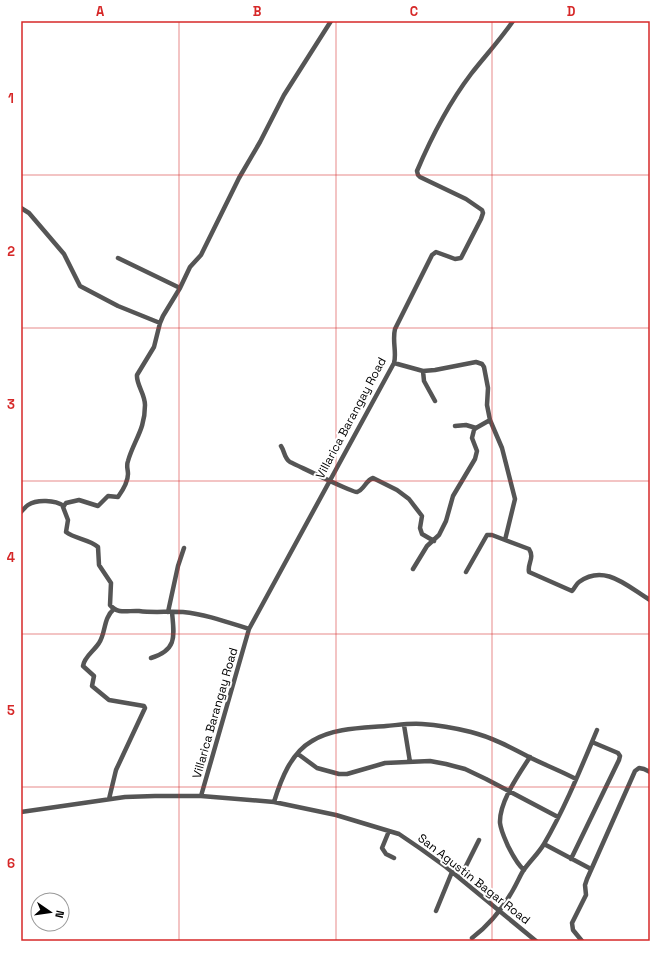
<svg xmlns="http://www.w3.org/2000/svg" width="671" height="962" viewBox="0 0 671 962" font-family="'Space Grotesk',sans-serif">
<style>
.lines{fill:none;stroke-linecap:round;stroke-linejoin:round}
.street{stroke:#555;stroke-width:4.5}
.grid{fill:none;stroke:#d62828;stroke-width:1;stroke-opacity:0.55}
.labels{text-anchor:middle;stroke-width:4;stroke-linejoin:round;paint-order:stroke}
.street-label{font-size:12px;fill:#000;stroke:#fff}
.neatline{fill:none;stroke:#d62828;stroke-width:1.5}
.grid-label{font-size:13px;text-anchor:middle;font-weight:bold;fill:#d62828}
</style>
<rect width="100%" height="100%" fill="#fff"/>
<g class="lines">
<path class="street" d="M21,208L29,213L64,254L80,286L118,306L160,323
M118,258L180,288
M394,363L423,371L435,370L476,362L482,364L484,367L488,388L487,405L490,420L502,448L515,499L505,540L529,549C535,558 527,564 529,572L572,591C575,588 576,584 579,582C605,563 628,587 650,600
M423,371L424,381L435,401
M455,426L466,425L476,428
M281,446C285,452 284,458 290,462C299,466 353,493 357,492C364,490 366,480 373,478L397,490L409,499L422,516L420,528L422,534L434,541
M21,512C23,510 25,507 28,505C37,499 55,500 64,506
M413,569L427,546L439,535L446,521L453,496L475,459L477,451L472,438L474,430L476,428L490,420
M466,572L487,535H492L505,540
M168,612L178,566L184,548
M249,629C227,622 205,614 183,612C168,611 154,613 139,611C129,610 118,615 110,605L111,583L99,565L98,547C89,539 75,539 66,532L68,520L63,507L66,503L79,500L98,506L108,496L118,497C123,490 128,482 128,474C128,469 126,466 128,461C134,440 145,430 145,405C145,394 136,384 137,375L154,347L160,323L163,316L180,288L190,267L201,255L239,178L260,142L284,95L331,21
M151,658C178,650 174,635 172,612
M404,725L410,762
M298,754L317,768L339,774H347L385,763L430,761L446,764L465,769L486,779L558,817
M201,796L249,629L394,363C397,353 392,341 395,329L432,255L436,252L455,259L461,258L481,219L483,213L482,210L466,199L420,177L418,175L417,171C431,138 449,103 471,74C485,56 500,40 513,21
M109,799L116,770L145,708L144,706L109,700L92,686L94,676L83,666C84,657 94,651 99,643C106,633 103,618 114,609
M274,802C281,779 291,753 312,741C333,728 362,728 386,726C398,725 410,723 422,724C438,725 455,728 471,732C491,737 510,747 529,757C545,765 561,771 576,779
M21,812L125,797L155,796H201L274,802L336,815L389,831L399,834L421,849L446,867L536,941
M389,831L382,848L386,854L394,858
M544,844L591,869
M571,859L619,760L620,756L618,753L592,742
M524,870C517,864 512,854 508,846C505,839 501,831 500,823C499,802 519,774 530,757
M460,878L479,840
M436,911L452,872
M472,938C489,925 503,908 513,890C517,883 520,876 523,871C530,861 538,854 544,844C565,808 581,768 597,730
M582,941L573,930L572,923L586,895L585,885L587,879L635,771L639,768L644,769L650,772"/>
</g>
<path class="grid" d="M179,21V941M336,21V941M492,21V941M21,175H650M21,328H650M21,481H650M21,634H650M21,787H650"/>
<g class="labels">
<g class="street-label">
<text transform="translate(351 418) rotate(-62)" y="4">Villarica Barangay Road</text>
<text transform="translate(215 713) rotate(-74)" y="4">Villarica Barangay Road</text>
<text transform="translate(474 879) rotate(38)" y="4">San Agustin Bagar Road</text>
</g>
</g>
<rect width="671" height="962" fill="none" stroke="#ffffff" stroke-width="44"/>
<g transform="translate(50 912) rotate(103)"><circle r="19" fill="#ffffff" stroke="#999999"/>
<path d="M0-3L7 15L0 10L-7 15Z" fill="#000000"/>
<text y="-6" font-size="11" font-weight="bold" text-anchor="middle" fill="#000000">N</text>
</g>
<rect x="22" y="22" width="627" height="918" class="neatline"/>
<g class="grid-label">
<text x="100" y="16">A</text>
<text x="257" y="16">B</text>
<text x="414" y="16">C</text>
<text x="571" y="16">D</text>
<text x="11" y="103">1</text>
<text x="11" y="256">2</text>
<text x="11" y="409">3</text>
<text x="11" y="562">4</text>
<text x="11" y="715">5</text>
<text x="11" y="868">6</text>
</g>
</svg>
